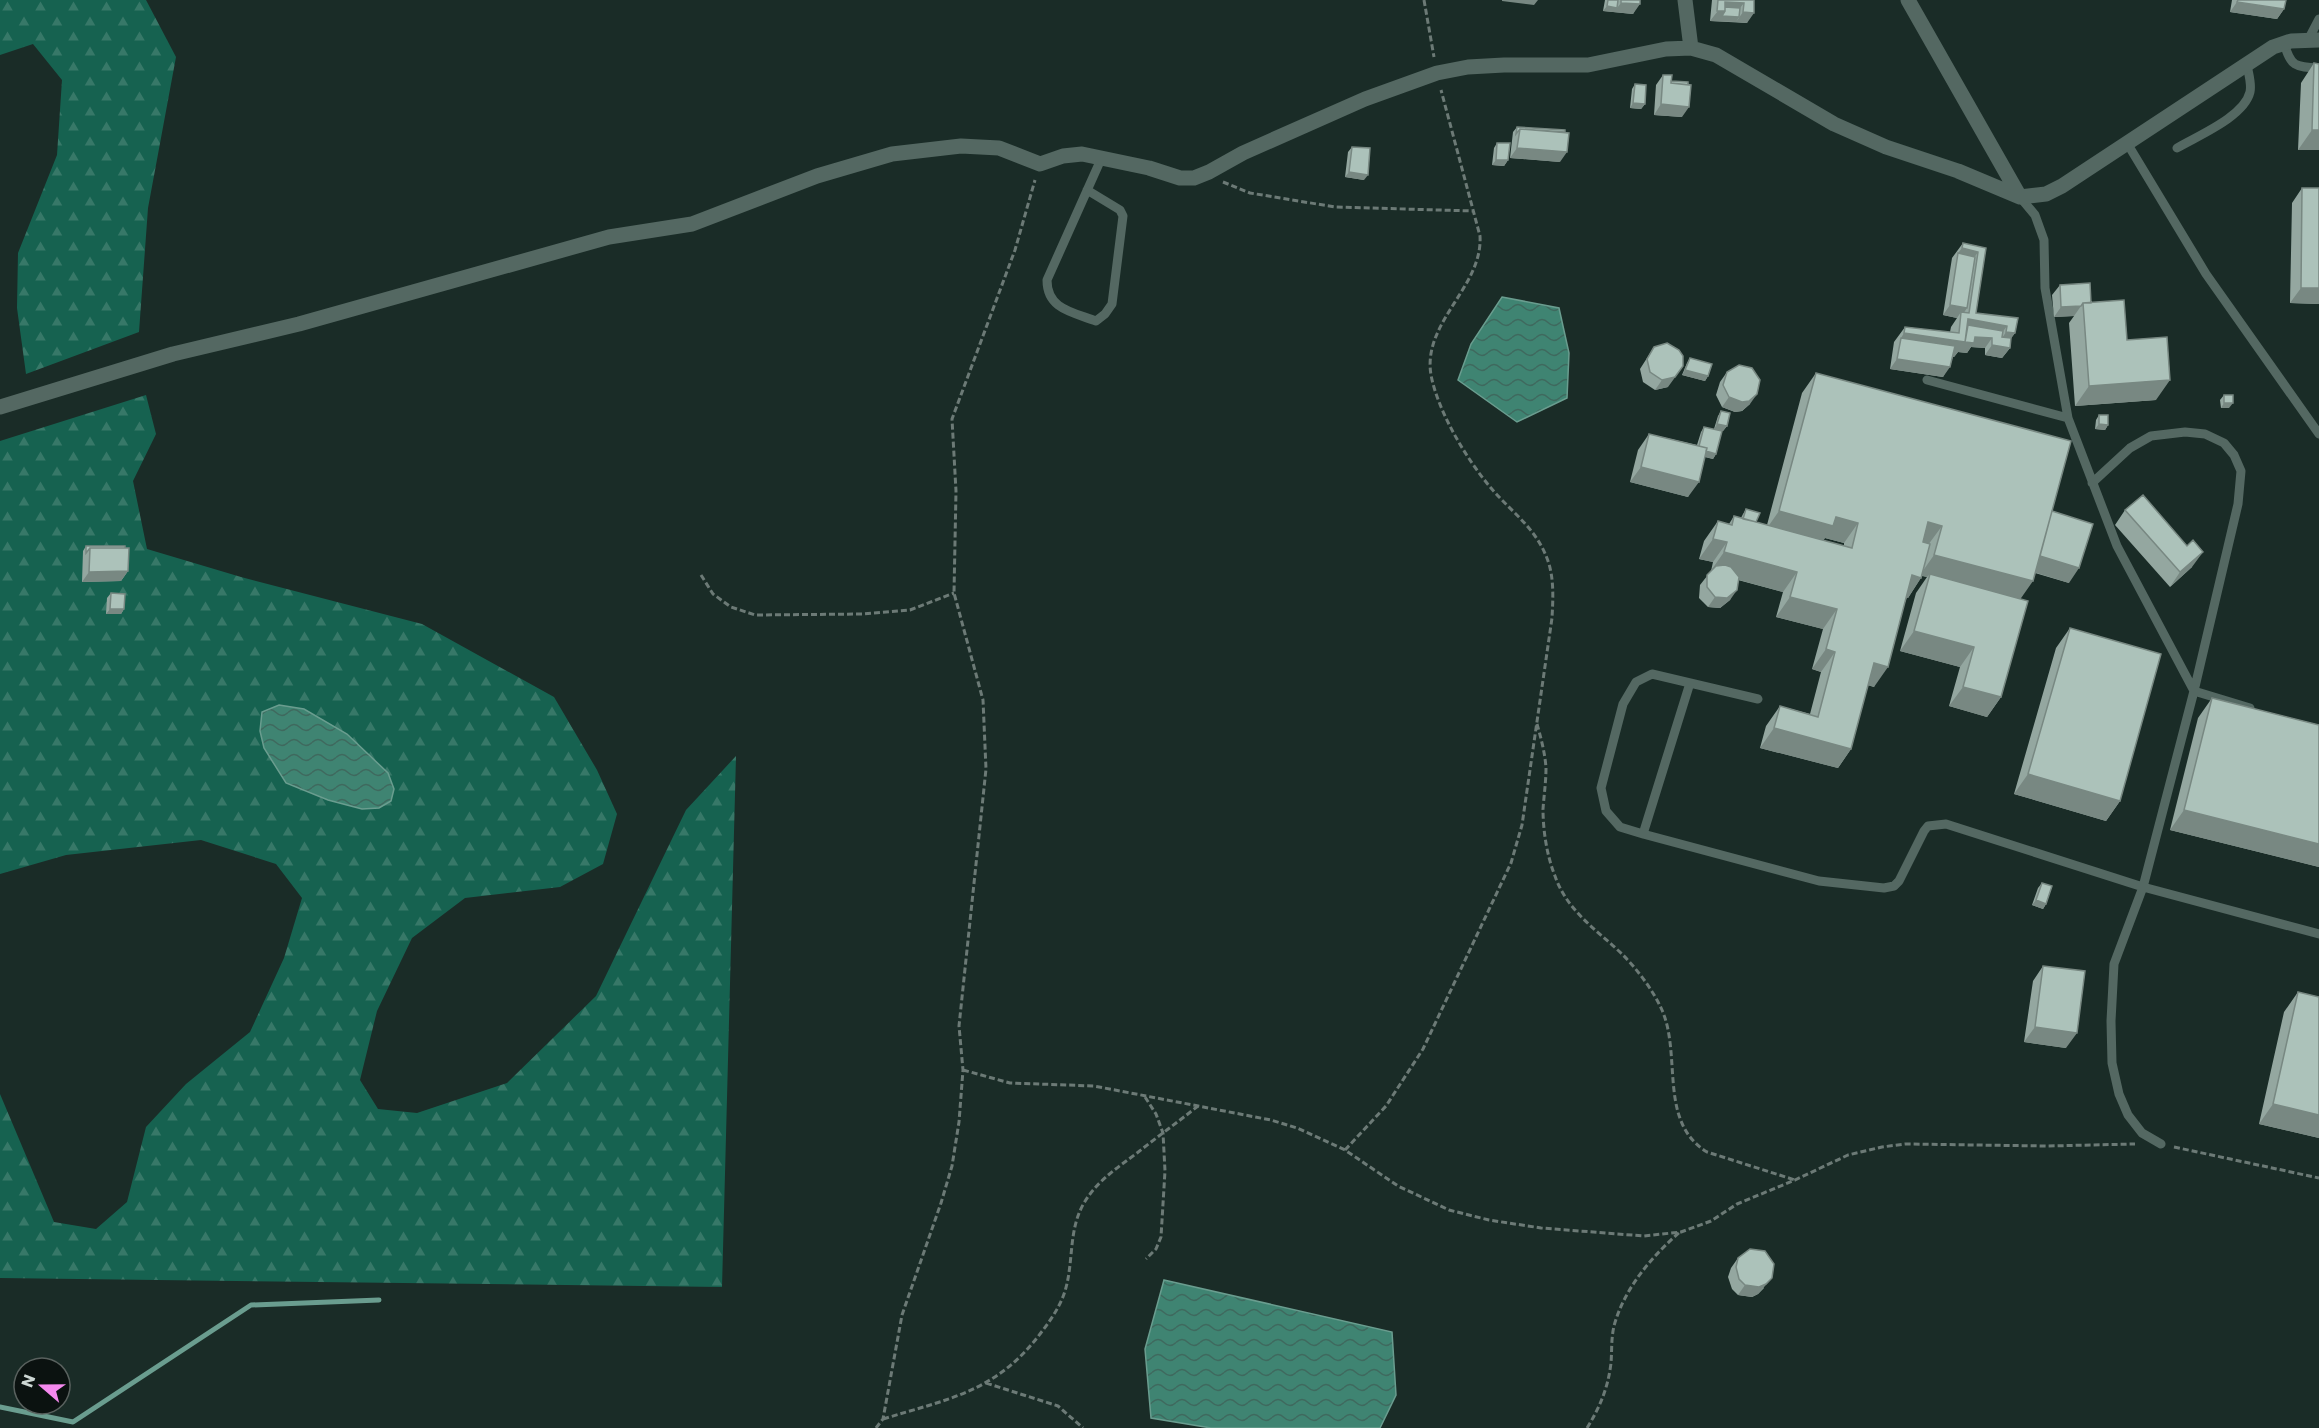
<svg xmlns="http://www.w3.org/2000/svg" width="2319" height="1428" viewBox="0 0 2319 1428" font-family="Poppins,sans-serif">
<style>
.forest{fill:url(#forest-firs)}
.water{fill:url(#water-waves);stroke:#6a9d8f;stroke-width:1.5}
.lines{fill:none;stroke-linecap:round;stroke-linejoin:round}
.stream{stroke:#6a9d8f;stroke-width:5}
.path{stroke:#6c7a76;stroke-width:3;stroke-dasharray:6 3;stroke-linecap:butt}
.service{stroke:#546862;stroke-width:9}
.minor{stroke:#546862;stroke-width:15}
.wall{fill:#94a7a0;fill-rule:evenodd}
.shaded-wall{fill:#788882}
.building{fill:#acc2ba;stroke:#788882;stroke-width:1.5}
</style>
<defs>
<pattern id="forest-firs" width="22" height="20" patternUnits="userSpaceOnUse" patternTransform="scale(1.5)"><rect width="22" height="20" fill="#166250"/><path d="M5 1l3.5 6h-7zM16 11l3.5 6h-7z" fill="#377868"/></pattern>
<pattern id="water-waves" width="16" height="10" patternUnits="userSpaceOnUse" patternTransform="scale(1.5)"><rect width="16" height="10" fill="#3f8472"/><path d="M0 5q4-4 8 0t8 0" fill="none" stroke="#3f695e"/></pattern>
</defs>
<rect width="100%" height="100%" fill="#1a2c27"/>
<path class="forest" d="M0,0H146L176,57L148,208L139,332L26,374L17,308L18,253L57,155L62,80L33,44L0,55Z
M146,395L156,434L133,481L147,549L241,577L422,624L554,697L597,770L617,814L603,864L560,887L465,898L412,938L377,1011L360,1080L378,1109L417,1113L507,1083L596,996L686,810L736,756L722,1287L0,1278V1094L54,1222L96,1229L127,1202L146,1127L186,1084L250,1032L284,958L302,898L276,864L201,840L66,855L0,874V441Z"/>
<path class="water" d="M1502,297L1559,308L1569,353L1567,398L1517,422L1458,380L1471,344Z
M279,705L304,709L347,734L388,773L394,789L391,801L379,808L362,809L328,800L286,783L264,748L260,731L262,712Z
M1164,1280L1392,1332L1396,1395L1380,1428H1211L1151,1418L1145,1349Z"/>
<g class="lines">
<path class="stream" d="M0,1407L73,1422L251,1305L379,1300"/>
<path class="path" d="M1424,0L1434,57
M1223,182L1250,193L1335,207L1473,211
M701,575L713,594L731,607L755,615L863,614L910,610L954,593
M1537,724C1541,738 1545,753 1546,768C1546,782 1544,795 1543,809C1543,831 1547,856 1555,876C1567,911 1597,930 1622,954C1637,969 1653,990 1662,1010C1682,1056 1658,1122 1707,1152L1795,1180
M963,1070L1010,1083L1094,1086L1271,1120L1297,1128L1345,1150L1398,1186L1449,1210L1489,1220L1541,1228L1644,1236L1681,1232L1711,1221L1737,1204L1795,1180L1848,1155L1882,1147L1905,1144L2048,1146L2135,1144
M1145,1097L1156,1114L1163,1133L1165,1171L1161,1237L1156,1249L1146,1259
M2174,1147L2319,1178
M1345,1150L1386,1106L1423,1049L1511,863L1522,825L1552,618C1553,600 1554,581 1549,564C1538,529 1513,514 1491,488C1467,460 1438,412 1431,375C1422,322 1483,287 1480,236L1441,90
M986,1383L1058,1406L1083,1428
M883,1419C948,1399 996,1392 1040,1334C1050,1321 1060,1307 1065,1291C1074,1262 1068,1230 1084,1203C1097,1181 1117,1168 1137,1153C1157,1137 1178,1122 1198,1106
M876,1428L883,1419L902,1315L941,1203L952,1166L959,1122L963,1070L959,1026L986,769L983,700L954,593L956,491L952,419L1015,250L1035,180
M1587,1428C1600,1407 1608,1388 1611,1363C1612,1351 1611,1339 1614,1326C1624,1289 1651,1257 1680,1232"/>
<path class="service" d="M2308,40L2319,19
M2284,43C2291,67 2295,67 2319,68
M2127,143L2206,274L2319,434
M2177,148C2197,136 2244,117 2250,92C2252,83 2248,73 2247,64
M1087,190L1120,210L1123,216L1112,304L1105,314L1096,321C1072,312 1047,309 1047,280L1102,157
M2020,197L2035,215L2044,240L2045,288L2068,418L2117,546L2194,691L2250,708
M1927,380L2068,418
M2092,483L2130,448L2151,436L2185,432L2205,434L2224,443L2234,455L2241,471L2238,504L2194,691L2143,887L2114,964L2111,1021L2112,1063L2119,1094L2128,1115L2142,1133L2161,1144
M1758,699L1652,674L1636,682L1623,704L1601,788L1606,811L1620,827L1643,834L1819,881L1884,888L1894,886L1899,881L1924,831L1928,826L1946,824L2143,887L2319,934
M1643,834L1690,683"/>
<path class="minor" d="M1685,0L1691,48
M1908,0L2020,197
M0,407L173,354L299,324L609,237L692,224L817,176L892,154L961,146L999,148L1040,164L1063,156L1082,154L1149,168L1180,178H1194L1209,172L1243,153L1365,99L1437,73L1468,67L1504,65H1588L1666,49L1691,48L1716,55L1834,124L1886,147L1958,171L2020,197L2046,194L2062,186L2273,47L2291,41L2319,40"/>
</g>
<path class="wall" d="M1605,0H1640L1633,14L1603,11Z
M1712,0H1754L1747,23L1710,21Z
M2232,0H2286L2284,9L2277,19L2230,12Z
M2314,63L2319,150H2298L2301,83Z
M1663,75L1671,81L1682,117L1654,115L1656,85Z
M1635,84L1645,104L1641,109L1630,108L1632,89Z
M1517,127L1560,162L1510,158L1513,132Z
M1497,143L1508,160L1504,166L1492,165L1494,148Z
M1352,147L1364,180L1345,177L1348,152Z
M2302,188L2319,304L2290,303L2292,203Z
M1963,243L1986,248L1976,313L2018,318L2015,333L2011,338L2010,348L2002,358L1985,355V348L1971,347L1967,353L1958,352L1954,357H1953L1943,377L1890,369L1894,342L1905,327L1950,332L1951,327L1957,318L1943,315L1952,258Z
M2060,285L2091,303L2156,400L2075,406L2069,323L2074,316L2054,317L2052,295Z
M1654,347L1668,387L1655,390L1643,382L1640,369Z
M1690,358L1708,376L1705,381L1682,375L1687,363Z
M1727,372L1750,404L1742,411L1735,412L1722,407L1716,395L1720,382Z
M1816,373L2052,511L2069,583L2035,573L2020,599L2001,697L1987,717L1949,706L1960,667L1900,651L1916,593L1927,577L1922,576L1908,598L1907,597L1874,687L1868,685L1851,749L1838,768L1760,748L1766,726L1780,706L1810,714L1821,672L1812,669L1823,629L1776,617L1783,592L1738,580L1730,600L1720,608L1708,607L1699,598L1700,585L1711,571L1713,562L1699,559L1704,541L1718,521L1729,524L1734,516L1741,518L1743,514L1746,509L1756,522L1767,525L1802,393ZM1825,538L1844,543V546L1823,540Z
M2224,395L2229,408H2221L2220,400Z
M1721,411L1727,426L1723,431L1714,429L1718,416Z
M2099,415L2108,425L2105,430L2095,429L2096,420Z
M1704,427L1716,454L1713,459L1705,457L1688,497L1630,482L1638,450L1649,434L1697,445L1701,432Z
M2125,510L2192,567L2170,587L2115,525Z
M86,546L128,571L121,581L82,582L83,551Z
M111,593L124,609L121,614H106L107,598Z
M2070,628L2120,801L2106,821L2014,794L2056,648Z
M2212,698L2319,725V867L2170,830L2198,718Z
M2042,883L2046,904L2043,909L2032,905L2038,888Z
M2043,966L2066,1048L2024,1042L2033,981Z
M2298,992L2319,997V1138L2259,1124L2284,1012Z
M1738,1258L1764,1288L1758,1294L1752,1297L1738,1295L1732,1289L1728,1277L1731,1268Z"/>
<path class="shaded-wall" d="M1502,0H1538L1534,5L1502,1Z
M1725,2L1744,3L1736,13L1739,17L1736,22L1710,21Z
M2237,2L2284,9L2277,19L2230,12Z
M1621,3L1640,4L1633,14L1603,11L1607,6L1617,8Z
M1743,12L1754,13L1747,23L1736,22Z
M1633,103L1645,104L1641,109L1630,108Z
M1661,104L1689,107L1682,117L1654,115Z
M2312,130H2319V150H2298Z
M1517,148L1567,152L1560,162L1510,158Z
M1496,160H1508L1504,166L1492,165Z
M1349,172L1368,175L1364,180L1345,177Z
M1962,248L1978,252L1968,267L1958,253Z
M2301,288H2319V304L2290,303Z
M1950,305L1967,308L1961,317V312L1957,318L1943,315Z
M2081,306L2074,316L2054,317L2061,307Z
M1968,319L2007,326L1996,341L1992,338L1985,348L1971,347L1967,353L1958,352L1954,357L1899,349L1901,338L1904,333L1963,335Z
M2006,332L2015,333L2005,347L2010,348L2002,358L1985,355L1992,345L1997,346Z
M1897,359L1950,367L1943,377L1890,369Z
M1685,370L1708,376L1705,381L1682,375Z
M1676,376L1668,387L1655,390L1662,380Z
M2170,380L2156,400L2075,406L2089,386Z
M1757,394L1750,404L1742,411L1735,412L1722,407L1729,397Z
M2224,403H2233L2229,408H2221Z
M1717,424L1727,426L1723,431L1714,429Z
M2099,424L2108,425L2105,430L2095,429Z
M1698,449L1716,454L1713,459L1694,454Z
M1641,467L1699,482L1688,497L1630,482Z
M1779,511L1836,517L1858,523L1844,543L1825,538L1820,545L1765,531Z
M1928,522L1942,526L1928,545L1914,542Z
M1713,539L1727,542L1713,562L1699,559Z
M1724,552L1797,572L1783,592L1710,572Z
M2203,552L2192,567L2170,587L2180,572Z
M1934,555L2033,581L2019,601L1930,574L1927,577L1920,575Z
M2038,555L2079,568L2069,583L2027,570Z
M128,571L121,581L82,582L89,572Z
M1912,575L1921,578L1908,598L1899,595Z
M1737,590L1730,600L1720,608L1708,607L1715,597Z
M1790,597L1837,609L1823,629L1776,617Z
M110,609H124L121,614H106Z
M1914,631L1974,647L1960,667L1900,651Z
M1826,649L1835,652L1821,672L1812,669Z
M1874,663L1888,667L1874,687L1860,683Z
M1963,687L2001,697L1987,717L1949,706Z
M1774,728L1851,749L1838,768L1760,748Z
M2028,774L2120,801L2106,821L2014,794Z
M2184,810L2319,844V867L2170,830Z
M2036,900L2046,904L2043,909L2032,905Z
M2035,1027L2077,1033L2066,1048L2024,1042Z
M2273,1104L2319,1115V1138L2259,1124Z
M1772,1278L1758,1294L1752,1297L1738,1295L1745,1285Z"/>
<path class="building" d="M1608,0H1618L1617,8L1607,6Z
M1621,0H1640V4L1621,3Z
M1718,0H1754V13L1743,12L1744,3L1725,2V11H1717Z
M2238,0H2286L2284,9L2237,2Z
M1725,7L1740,8L1739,17L1722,16L1725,11Z
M2314,63L2319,64V130H2312Z
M1663,75H1672L1671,83L1691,85L1689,107L1661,104Z
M1671,81L1688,82V85L1671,83Z
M1635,84L1646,85L1645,104L1633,103Z
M1517,127L1565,130V132L1520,129L1516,134Z
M1520,129L1569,133L1567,152L1517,148Z
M1497,143H1510L1508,160H1496Z
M1352,147L1370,148L1368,175L1349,172Z
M2302,188H2319V288H2301Z
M1963,243L1986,248L1976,313L2018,318L2015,333L2006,332L2007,326L1968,319L1965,342L1904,333L1905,327L1959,333L1961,312L1969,313L1978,252L1962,248Z
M1958,253L1975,257L1967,308L1950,305Z
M2090,283L2091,303H2083L2081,306L2061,307L2060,285Z
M2124,300L2127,340L2167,337L2170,380L2089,386L2083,303Z
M1968,325L2003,331L2002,337L2011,338L2010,348L1992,345V338L1975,337L1974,343L1965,342Z
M1901,338L1955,346L1950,367L1897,359Z
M1667,343L1679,350L1683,356V366L1675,377L1662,380L1650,372L1647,359L1654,347Z
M1690,358L1712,364L1708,376L1685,370Z
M1739,365L1752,368L1760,380L1757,394L1749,401L1742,402L1729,397L1723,385L1727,372Z
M1816,373L2071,441L2033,581L1934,555L1942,526L1928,522L1923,542L1930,544L1921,578L1912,575L1888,667L1874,663L1851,749L1774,728L1780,706L1818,717L1835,652L1826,649L1837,609L1790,597L1797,572L1724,552L1727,542L1713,539L1718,521L1732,525L1734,516L1852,548L1858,523L1836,517L1833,526L1779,511Z
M2224,395H2233V403H2224Z
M1721,411L1730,413L1727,426L1717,424Z
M2099,415H2108V425L2099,424Z
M1704,427L1722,431L1716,454L1706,451L1707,448L1699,446Z
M1649,434L1707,448L1699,482L1641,467Z
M2143,495L2187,546L2193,540L2203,552L2180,572L2125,510Z
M1746,509L1760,513L1756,522L1743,519Z
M2052,511L2093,524L2079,568L2040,556Z
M86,546H125V548H90L86,553Z
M90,548H129L128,571L89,572Z
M1725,565L1731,567L1739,577L1737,590L1727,598L1715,597L1707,587V575L1716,566Z
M1930,574L2028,601L2001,697L1963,687L1974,647L1914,631Z
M111,593L125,594L124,609H110Z
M2070,628L2161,654L2120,801L2028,774Z
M2212,698L2319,725V844L2184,810Z
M2042,883L2052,886L2046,904L2036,900Z
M2043,966L2085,971L2077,1033L2035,1027Z
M2298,992L2319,997V1115L2273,1104Z
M1750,1249L1765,1251L1774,1264L1772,1278L1766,1284L1759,1287L1745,1285L1739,1279L1736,1267L1738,1258Z"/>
<g transform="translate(42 1386) rotate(290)"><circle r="28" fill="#0b1210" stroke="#59615e" stroke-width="1.5"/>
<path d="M0-4.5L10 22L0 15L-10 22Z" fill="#f589ee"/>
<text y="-9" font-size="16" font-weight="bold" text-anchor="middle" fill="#cdd7d4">N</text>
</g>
</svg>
